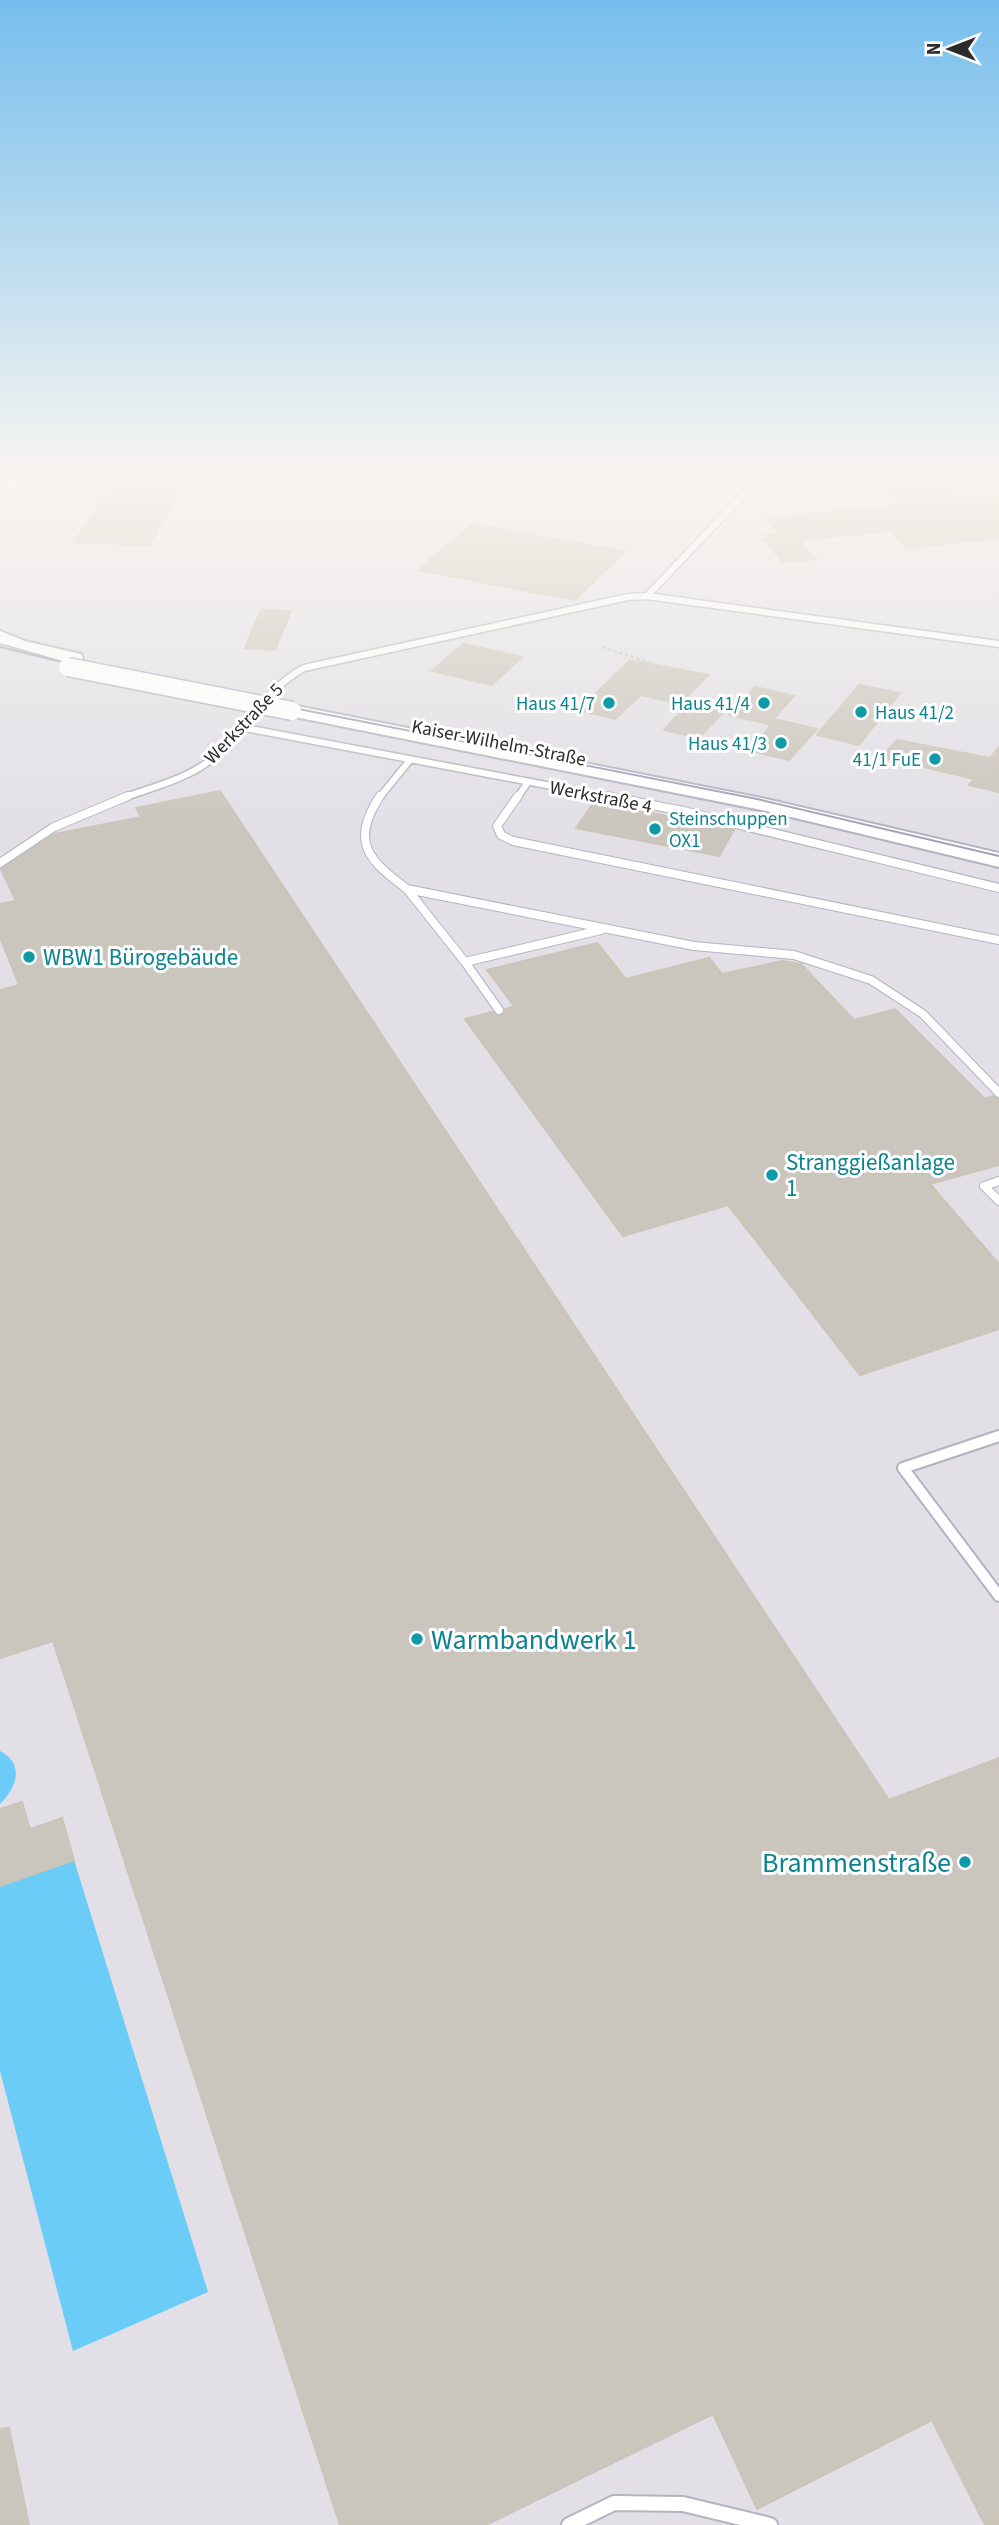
<svg xmlns="http://www.w3.org/2000/svg" width="999" height="2525" viewBox="0 0 999 2525" font-family="'Source Sans 3',sans-serif">
<style>
.industrial{fill:#e2dfe7}
.water{fill:#6bccf7}
.building{fill:#cac5bd;stroke:#cbc5b7;stroke-width:2}
.lines{fill:none;stroke-linecap:round;stroke-linejoin:round}
.service-far3-casing{stroke:#b2b4c1;stroke-width:9}
.service-far2-casing{stroke:#b2b4c1;stroke-width:10}
.service-far1-casing{stroke:#b2b4c1;stroke-width:14}
.service-casing{stroke:#b2b4c1;stroke-width:18}
.secondary-casing{stroke:#b2b4c1;stroke-width:4}
.path{stroke:#c8c8c8;stroke-width:2.5;stroke-dasharray:3.5 2.5;stroke-linecap:butt}
.service-far3{stroke:#fff;stroke-width:6}
.service-far2{stroke:#fff;stroke-width:8}
.service-far1{stroke:#fff;stroke-width:10}
.service{stroke:#fff;stroke-width:14}
.secondary{fill:#fff;fill-rule:evenodd}
.tram{stroke:#a0a3b8;stroke-width:2}
.secondary-bridge-casing{stroke:#b2b4c1;stroke-width:21;stroke-linecap:butt}
.secondary-bridge{stroke:#fff;stroke-width:18}
.culture-dot{fill:#0f9aa8;stroke:#fff;stroke-width:2.5}
.labels{text-anchor:middle;stroke-width:6;stroke-linejoin:round;paint-order:stroke}
.far-culture-label{font-size:19px;fill:#0d838f;stroke:#fff;text-anchor:end}
.far-street-label{font-size:19px;fill:#2c2c2c;stroke:#fff}
.culture-label{font-size:23px;fill:#0d838f;stroke:#fff;text-anchor:start}
.near-culture-label{font-size:28px;fill:#0d838f;stroke:#fff;text-anchor:start}
</style>
<rect width="100%" height="100%" fill="#efe8de"/>
<path class="industrial" d="M48,475H999V2525H0V512Z"/>
<path class="water" d="M0,1751C25,1764 17,1787 0,1804Z
M74,1860L208,2292L73,2351L0,2071V1886Z"/>
<path class="building" d="M119,475H191L149,545L74,542Z
M869,475H954L955,500L999,495V538L907,548L890,531L798,540L815,559L783,562L763,539L769,538L766,535L779,533L766,519L901,505Z
M473,524L599,547L625,551L575,600L418,570Z
M261,610L291,611L275,650L245,648Z
M463,644L522,657L492,685L432,671Z
M630,660L672,668L708,675L680,704L641,695L615,719L579,710Z
M859,685L900,693L859,745L817,735Z
M755,687L794,696L769,724L729,715Z
M692,700L727,708L699,738L664,730Z
M775,719L817,729L789,760L751,751Z
M897,740L990,758L999,747V792L969,785L974,779L882,757Z
M220,791L889,1800L999,1758V2525H985L932,2420L757,2509L713,2414L486,2525H340L53,1641L0,1658V990L19,985L0,937V904L16,901L1,869L55,834L141,817L136,808Z
M594,802L715,825L734,830L719,856L576,828Z
M597,943L626,979L709,958L722,974L782,961L801,964L854,1020L895,1009L985,1099L993,1096L999,1099V1165L930,1184L999,1264V1329L860,1375L728,1205L623,1236L465,1019L492,1012L500,1016L505,1009L514,1006L487,970Z
M22,1802L30,1829L62,1818L74,1860L0,1886V1809Z
M9,2428L29,2525H0V2429Z"/>
<g class="lines">
<g class="service-far3-casing">
<path id="service-far3" d="M647,596L762,475
M240,727L615,798
M123,798C153,787 187,779 212,759C245,731 265,689 304,668L628,597L647,596L999,644
M379,798L410,760
M517,798L528,782"/>
</g>
<g class="service-far2-casing">
<path id="service-far2" d="M380,796C350,842 368,860 407,889L694,946L794,955L871,980L923,1014L999,1093
M518,796L497,826L501,835L513,841L999,940
M606,796L683,811L999,888
M0,863L54,827L128,796
M407,889L465,962L601,930
M465,962L499,1010
M999,1181L984,1186L999,1201"/>
</g>
<g class="service-far1-casing">
<path id="service-far1" d="M999,1436L903,1468L999,1596"/>
</g>
<g class="service-casing">
<path id="service" d="M569,2525L614,2503L683,2504L770,2525"/>
</g>
<g class="secondary-casing">
<path id="secondary" d="M14,475H31L0,498V485Z
M0,631L25,641L81,654L83,658L74,664L0,643Z
M292,705L766,799L999,853V867L766,811L285,715L282,711Z"/>
</g>
<path class="path" d="M534,535L543,526
M602,647L651,663L630,688"/>
<use href="#service-far3" class="service-far3"/>
<use href="#service-far2" class="service-far2"/>
<use href="#service-far1" class="service-far1"/>
<use href="#service" class="service"/>
<use href="#secondary" class="secondary"/>
<path class="tram" d="M0,647L70,664L757,799L999,856"/>
<g class="secondary-bridge-casing">
<path id="secondary-bridge" d="M68,667L292,711"/>
</g>
<use href="#secondary-bridge" class="secondary-bridge"/>
</g>
<linearGradient id="sky" x2="0" y2="1"><stop stop-color="#76beee"/><stop offset="0.57" stop-color="#f8f5f0"/><stop offset="1" stop-color="#f8f5f0" stop-opacity="0"/></linearGradient>
<rect width="999" height="828" fill="url(#sky)"/>
<g class="culture-dot">
<circle cx="609" cy="703" r="7"/>
<circle cx="764" cy="703" r="7"/>
<circle cx="861" cy="712" r="7"/>
<circle cx="781" cy="743" r="7"/>
<circle cx="935" cy="759" r="7"/>
<circle cx="655" cy="829" r="7"/>
<circle cx="29" cy="957" r="7"/>
<circle cx="772" cy="1175" r="7"/>
<circle cx="417" cy="1639" r="7"/>
<circle cx="965" cy="1862" r="7"/>
</g>
<g class="labels">
<g class="far-culture-label">
<text x="595" y="710">Haus 41/7</text>
<text x="750" y="710">Haus 41/4</text>
<text x="875" y="719" text-anchor="start">Haus 41/2</text>
<text x="767" y="750">Haus 41/3</text>
<text x="921" y="766">41/1 FuE</text>
<text x="669" y="825" text-anchor="start">Steinschuppen<tspan x="669" dy="22">OX1</tspan></text>
</g>
<g class="far-street-label">
<text transform="translate(243 723) rotate(-46)" y="7">Werkstraße 5</text>
<text transform="translate(499 742) rotate(11)" y="7">Kaiser-Wilhelm-Straße</text>
<text transform="translate(601 796) rotate(11)" y="7">Werkstraße 4</text>
</g>
<g class="culture-label">
<text x="43" y="965">WBW1 Bürogebäude</text>
<text x="786" y="1170">Stranggießanlage<tspan x="786" dy="26">1</tspan></text>
</g>
<g class="near-culture-label">
<text x="431" y="1649">Warmbandwerk 1</text>
<text x="951" y="1872" text-anchor="end">Brammenstraße</text>
</g>
</g>
<g transform="translate(950 49) rotate(270)" stroke="#ffffff" stroke-width="5" paint-order="stroke">
<path d="M0-5L12 26L0 18L-12 26Z" fill="#2c2c2c"/>
<text y="-10" font-size="19" font-weight="bold" text-anchor="middle" fill="#2c2c2c">N</text>
</g>
</svg>
